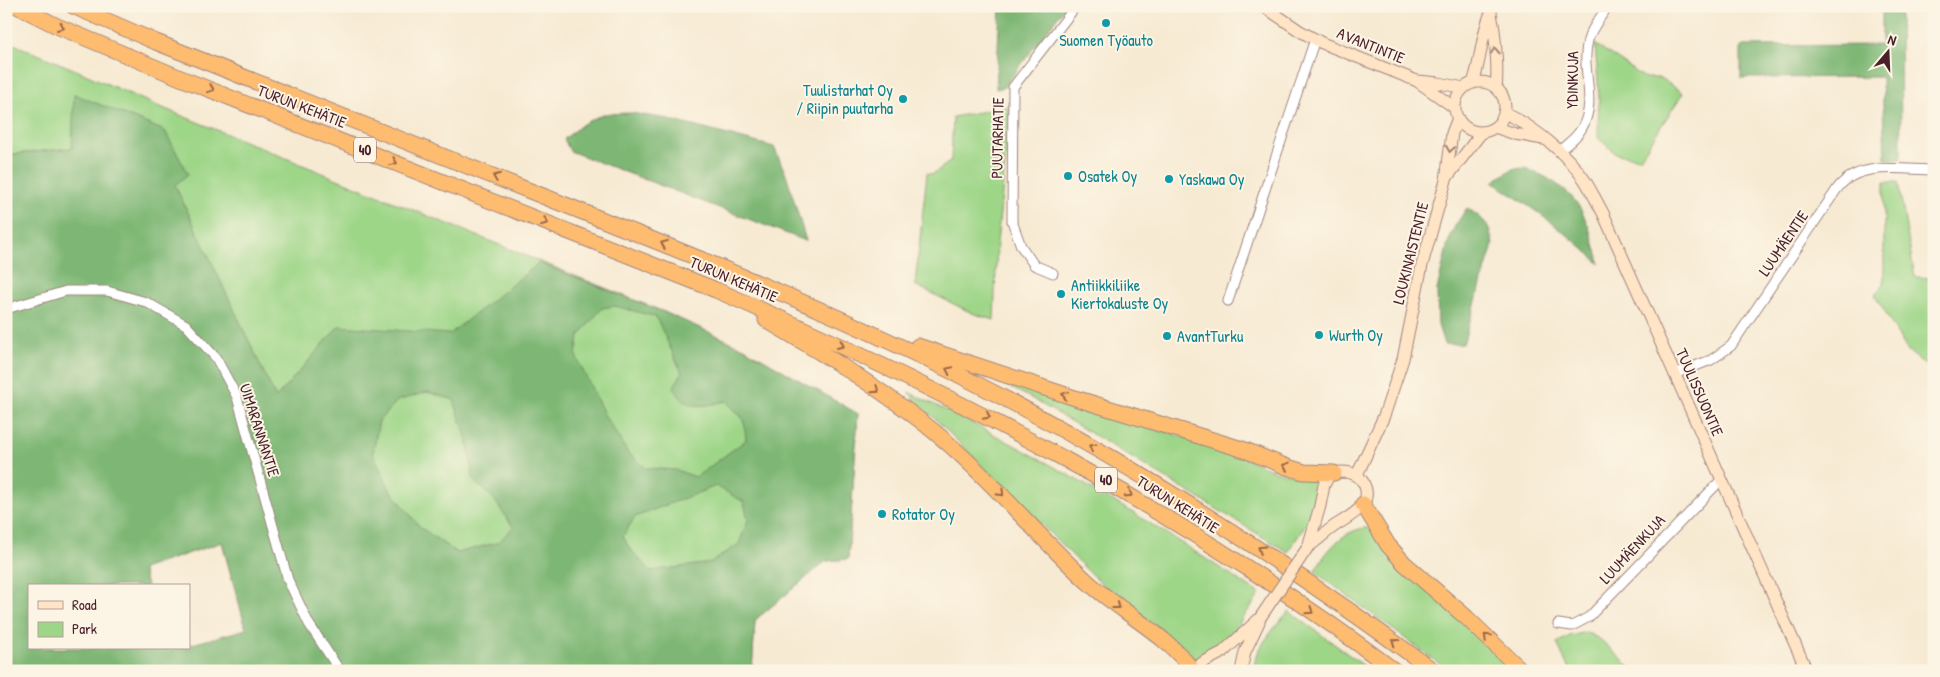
<svg xmlns="http://www.w3.org/2000/svg" width="1940" height="677" viewBox="0 0 1940 677" font-family="'Patrick Hand',sans-serif">
<style>
.green{fill:#9ed688;stroke:#747a5a}
.forest{fill:#7eb774;stroke:#646b50;fill-rule:evenodd}
.lines{fill:none;stroke-linecap:round;stroke-linejoin:round}
.street-casing{stroke:#a0847f;stroke-width:11}
.secondary-casing{stroke:#a0847f;stroke-width:13}
.highway-casing{stroke:#a0847f;stroke-width:17}
.street{stroke:#fff;stroke-width:9}
.secondary{stroke:#ffe4c6;stroke-width:11}
.highway{stroke:#febc70;stroke-width:15}
.secondary-bridge-casing{stroke:#a0847f;stroke-width:13;stroke-linecap:butt}
.secondary-bridge{stroke:#ffe4c6;stroke-width:11}
.oneway{stroke:#9b664a}
.oneway2{stroke:#a48278}
.culture-dot{fill:#0f9aa8;stroke:#fcf5e5;stroke-width:2}
.labels{text-anchor:middle;stroke-width:4;stroke-linejoin:round;paint-order:stroke}
.shield{fill:#fcf5e5;stroke:#7f5f63;stroke-width:1}
.shield-label{font-size:15px;font-weight:bold;fill:#4a1f2b}
.culture-label{font-size:16px;fill:#0d838f;stroke:#fcf5e5;text-anchor:start}
.street-label{font-size:16px;fill:#4a1f2b;stroke:#fcf5e5}
</style>
<rect width="100%" height="100%" fill="#fcf5e5"/>
<filter id="ink" filterUnits="userSpaceOnUse"><feTurbulence type="fractalNoise" baseFrequency=".02" numOctaves="2"/><feDisplacementMap in="SourceGraphic" scale="10" xChannelSelector="R" yChannelSelector="G"/><feConvolveMatrix kernelMatrix="1 2 1 2 8 2 1 2 1" color-interpolation-filters="sRGB"/></filter>
<filter id="wash" filterUnits="userSpaceOnUse"><feTurbulence type="fractalNoise" baseFrequency=".0096" numOctaves="4" result="noise"/><feDisplacementMap in="SourceGraphic" scale="20" xChannelSelector="R" yChannelSelector="G"/><feGaussianBlur stdDeviation="1.12" result="paint"/><feColorMatrix in="noise" values="0 0 0 0 0 0 0 0 0 0 0 0 0 0 0 0 0 1.4 0 .05"/><feComposite in="paint" operator="in"/></filter>
<g filter="url(#wash)">
<rect width="100%" height="100%" fill="#f7ead3"/>
<path class="green" d="M6,41L76,70L148,102L664,312L744,348L858,414L848,559L826,561L755,620L752,671L233,583L222,542L142,569L147,586H48L72,148L6,155Z
M1595,44L1645,78H1660L1683,93L1640,158L1617,154L1598,138L1599,94Z
M1011,106L997,242L994,320L972,313L915,285L927,173L933,174L951,161L953,117Z
M1884,182H1898L1915,277L1934,278V372L1907,350L1875,295L1884,284Z
M974,369L1232,453L1278,472L1319,480L1316,485L1310,518L1288,552L1099,438L1031,398Z
M908,392C972,422 1035,455 1096,491C1152,523 1206,559 1260,594L1230,636L1194,659C1163,628 1124,605 1092,575Z
M1364,528H1372L1514,671H1449L1314,571C1328,551 1339,533 1364,528Z
M1289,611L1371,671H1254C1252,651 1277,625 1289,611Z
M1586,632L1601,640L1634,671H1572L1566,663L1557,643L1570,636Z"/>
<path class="forest" d="M1000,6H1066L1004,87L996,89Z
M1882,6H1900L1901,159H1885L1882,77L1741,78V46L1882,45Z
M74,94L165,131L188,174L175,185L276,398L339,326L450,334L539,263L664,312L744,348L858,414L848,559L826,561L755,620L752,671H6V155L72,148ZM615,306L656,317L682,373L673,388C688,411 701,407 726,401L744,420L746,440L696,477L676,470L646,468L628,453L605,416L576,356L579,336L602,308ZM427,392L454,400L468,443L473,480L493,498L513,527L499,542L457,553L420,527L389,488L373,453L379,421L397,401ZM716,486L744,502L748,520L739,544L710,563L651,571L629,548L623,536L635,517ZM222,542L246,629L189,645V648H179L169,651L167,648H29V586H147L142,569Z
M631,113L662,118L774,147L787,177L806,241L570,151L564,139L583,124L603,114Z
M1525,168C1544,175 1566,187 1578,205C1589,222 1594,245 1600,264C1567,232 1531,207 1493,182L1512,169Z
M1467,208C1485,220 1489,223 1493,245L1463,344H1444L1438,325L1437,290L1448,243L1455,226Z"/>
</g>
<g filter="url(#ink)">
<g class="lines">
<g class="street-casing">
<path id="street" d="M1560,150C1568,144 1577,137 1582,128C1598,100 1580,70 1588,40C1592,27 1601,17 1608,6
M1053,273L1034,265L1021,246L1012,221L1013,87L1076,6
M1228,301L1315,39
M6,309L66,291H107L146,302L186,325L216,358L237,397L288,580L309,624L340,671
M1674,374L1711,360L1731,346L1837,189C1858,160 1903,170 1934,170
M1558,624L1572,626L1589,617L1722,479"/>
</g>
<g class="secondary-casing">
<path id="secondary" d="M1263,6L1300,31L1322,43L1417,81L1455,108
M1491,6C1490,15 1493,22 1494,30C1496,45 1498,74 1496,88
M1418,81L1439,83L1464,88
M1455 107a25 25 0 1 1 50 0a25 25 0 1 1-50 0Z
M1473,83C1481,61 1481,37 1490,15
M1504,112C1534,127 1565,152 1584,179C1591,190 1597,202 1603,213L1807,671
M1495,127L1515,134L1543,139
M1448,176L1482,132
M1342,472C1351,472 1360,475 1364,484C1374,505 1350,516 1336,525C1327,531 1318,540 1308,547L1320,506L1324,485L1328,477L1334,473Z
M1357,475L1384,416L1403,359L1422,265L1446,180L1452,133L1458,118
M1195,671L1202,663L1223,652L1260,618
M1241,671L1245,652L1259,622"/>
</g>
<g class="highway-casing">
<path id="highway" d="M17,6L57,26L183,79L716,290C956,394 1185,513 1395,671
M73,6L156,42C280,91 405,141 530,191C677,249 824,307 965,378C1130,461 1285,562 1434,671
M766,320C827,356 889,393 943,439C995,483 1038,537 1089,583C1120,611 1170,637 1193,671
M918,346L1078,399L1245,450L1287,467L1304,472L1334,473
M1363,504L1388,545L1404,563L1467,618L1522,671"/>
</g>
<use href="#street" class="street"/>
<use href="#secondary" class="secondary"/>
<use href="#highway" class="highway"/>
<g class="secondary-bridge-casing">
<path id="secondary-bridge" d="M1260,618L1308,547"/>
</g>
<use href="#secondary-bridge" class="secondary-bridge"/>
</g>
<defs><path id="oneway-chevron" d="M-2-3.5L2.5 0L-2 3.5" fill="none" stroke-width="1.6" stroke-linecap="round" stroke-linejoin="round" transform="scale(1.25)"/></defs>
<g class="oneway">
<use href="#oneway-chevron" transform="translate(61 27) rotate(24)"/>
<use href="#oneway-chevron" transform="translate(211 89) rotate(21)"/>
<use href="#oneway-chevron" transform="translate(394 162) rotate(22)"/>
<use href="#oneway-chevron" transform="translate(496 177) rotate(-158)"/>
<use href="#oneway-chevron" transform="translate(545 222) rotate(22)"/>
<use href="#oneway-chevron" transform="translate(664 244) rotate(-158)"/>
<use href="#oneway-chevron" transform="translate(841 345) rotate(25)"/>
<use href="#oneway-chevron" transform="translate(949 370) rotate(-154)"/>
<use href="#oneway-chevron" transform="translate(876 390) rotate(34)"/>
<use href="#oneway-chevron" transform="translate(1065 395) rotate(-161)"/>
<use href="#oneway-chevron" transform="translate(987 416) rotate(27)"/>
<use href="#oneway-chevron" transform="translate(1092 447) rotate(-151)"/>
<use href="#oneway-chevron" transform="translate(1286 466) rotate(-162)"/>
<use href="#oneway-chevron" transform="translate(1001 493) rotate(46)"/>
<use href="#oneway-chevron" transform="translate(1129 494) rotate(32)"/>
<use href="#oneway-chevron" transform="translate(1261 549) rotate(-148)"/>
<use href="#oneway-chevron" transform="translate(1117 606) rotate(38)"/>
<use href="#oneway-chevron" transform="translate(1310 611) rotate(35)"/>
<use href="#oneway-chevron" transform="translate(1487 637) rotate(-136)"/>
<use href="#oneway-chevron" transform="translate(1395 642) rotate(-144)"/>
</g>
<g class="oneway2">
<use href="#oneway-chevron" transform="translate(1495 51) rotate(-93)"/>
<use href="#oneway-chevron" transform="translate(1450 149) rotate(99)"/>
</g>
</g>
<g class="culture-dot">
<circle cx="1106" cy="23" r="5"/>
<circle cx="903" cy="99" r="5"/>
<circle cx="1068" cy="176" r="5"/>
<circle cx="1169" cy="179" r="5"/>
<circle cx="1061" cy="294" r="5"/>
<circle cx="1319" cy="335" r="5"/>
<circle cx="1167" cy="336" r="5"/>
<circle cx="882" cy="514" r="5"/>
</g>
<g class="labels">
<g class="shield">
<rect x="354" y="137.5" width="22" height="25" rx="4"/>
<rect x="1095" y="467.5" width="22" height="25" rx="4"/>
</g>
<g class="shield-label">
<text x="365" y="155">40</text>
<text x="1106" y="485">40</text>
</g>
<g class="culture-label">
<text x="1106" y="46" text-anchor="middle">Suomen Työauto</text>
<text x="893" y="96" text-anchor="end">Tuulistarhat Oy<tspan x="893" dy="18">/ Riipin puutarha</tspan></text>
<text x="1078" y="182">Osatek Oy</text>
<text x="1179" y="185">Yaskawa Oy</text>
<text x="1071" y="291">Antiikkiliike<tspan x="1071" dy="18">Kiertokaluste Oy</tspan></text>
<text x="1329" y="341">Wurth Oy</text>
<text x="1177" y="342">AvantTurku</text>
<text x="892" y="520">Rotator Oy</text>
</g>
<g class="street-label">
<text transform="translate(1371 45) rotate(22)" y="6">AVANTINTIE</text>
<text transform="translate(1572 80) rotate(-89)" y="6">YDINKUJA</text>
<text transform="translate(302 106) rotate(21)" y="6">TURUN KEHÄTIE</text>
<text transform="translate(997 138) rotate(-89)" y="6">PUUTARHATIE</text>
<text transform="translate(1783 243) rotate(-56)" y="6">LUUMÄENTIE</text>
<text transform="translate(1410 253) rotate(-76)" y="6">LOUKINAISTENTIE</text>
<text transform="translate(734 279) rotate(23)" y="6">TURUN KEHÄTIE</text>
<text transform="translate(1700 392) rotate(66)" y="6">TUULISSUONTIE</text>
<text transform="translate(260 430) rotate(72)" y="6">UIMARANNANTIE</text>
<text transform="translate(1178 504) rotate(32)" y="6">TURUN KEHÄTIE</text>
<text transform="translate(1632 549) rotate(-47)" y="6">LUUMÄENKUJA</text>
</g>
</g>
<rect width="1940" height="677" fill="none" stroke="#fcf5e5" stroke-width="25"/>
<rect x="28" y="584" width="162" height="65" fill="#fcf5e5" stroke="#b59f9b"/>
<rect x="38" y="601" width="25" height="8" fill="#ffe4c6" stroke="#b59f9b"/>
<text x="72" y="610" font-size="15" fill="#4a1f2b">Road</text>
<rect x="38" y="622" width="25" height="15" fill="#9ed688" stroke="#b59f9b"/>
<text x="72" y="634" font-size="15" fill="#4a1f2b">Park</text>
<g transform="translate(1888 52) rotate(19)" stroke="#fcf5e5" stroke-width="4" paint-order="stroke">
<path d="M0-4L9 19L0 12L-9 19Z" fill="#4a1f2b"/>
<text y="-8" font-size="14" font-weight="bold" text-anchor="middle" fill="#4a1f2b">N</text>
</g>
</svg>
